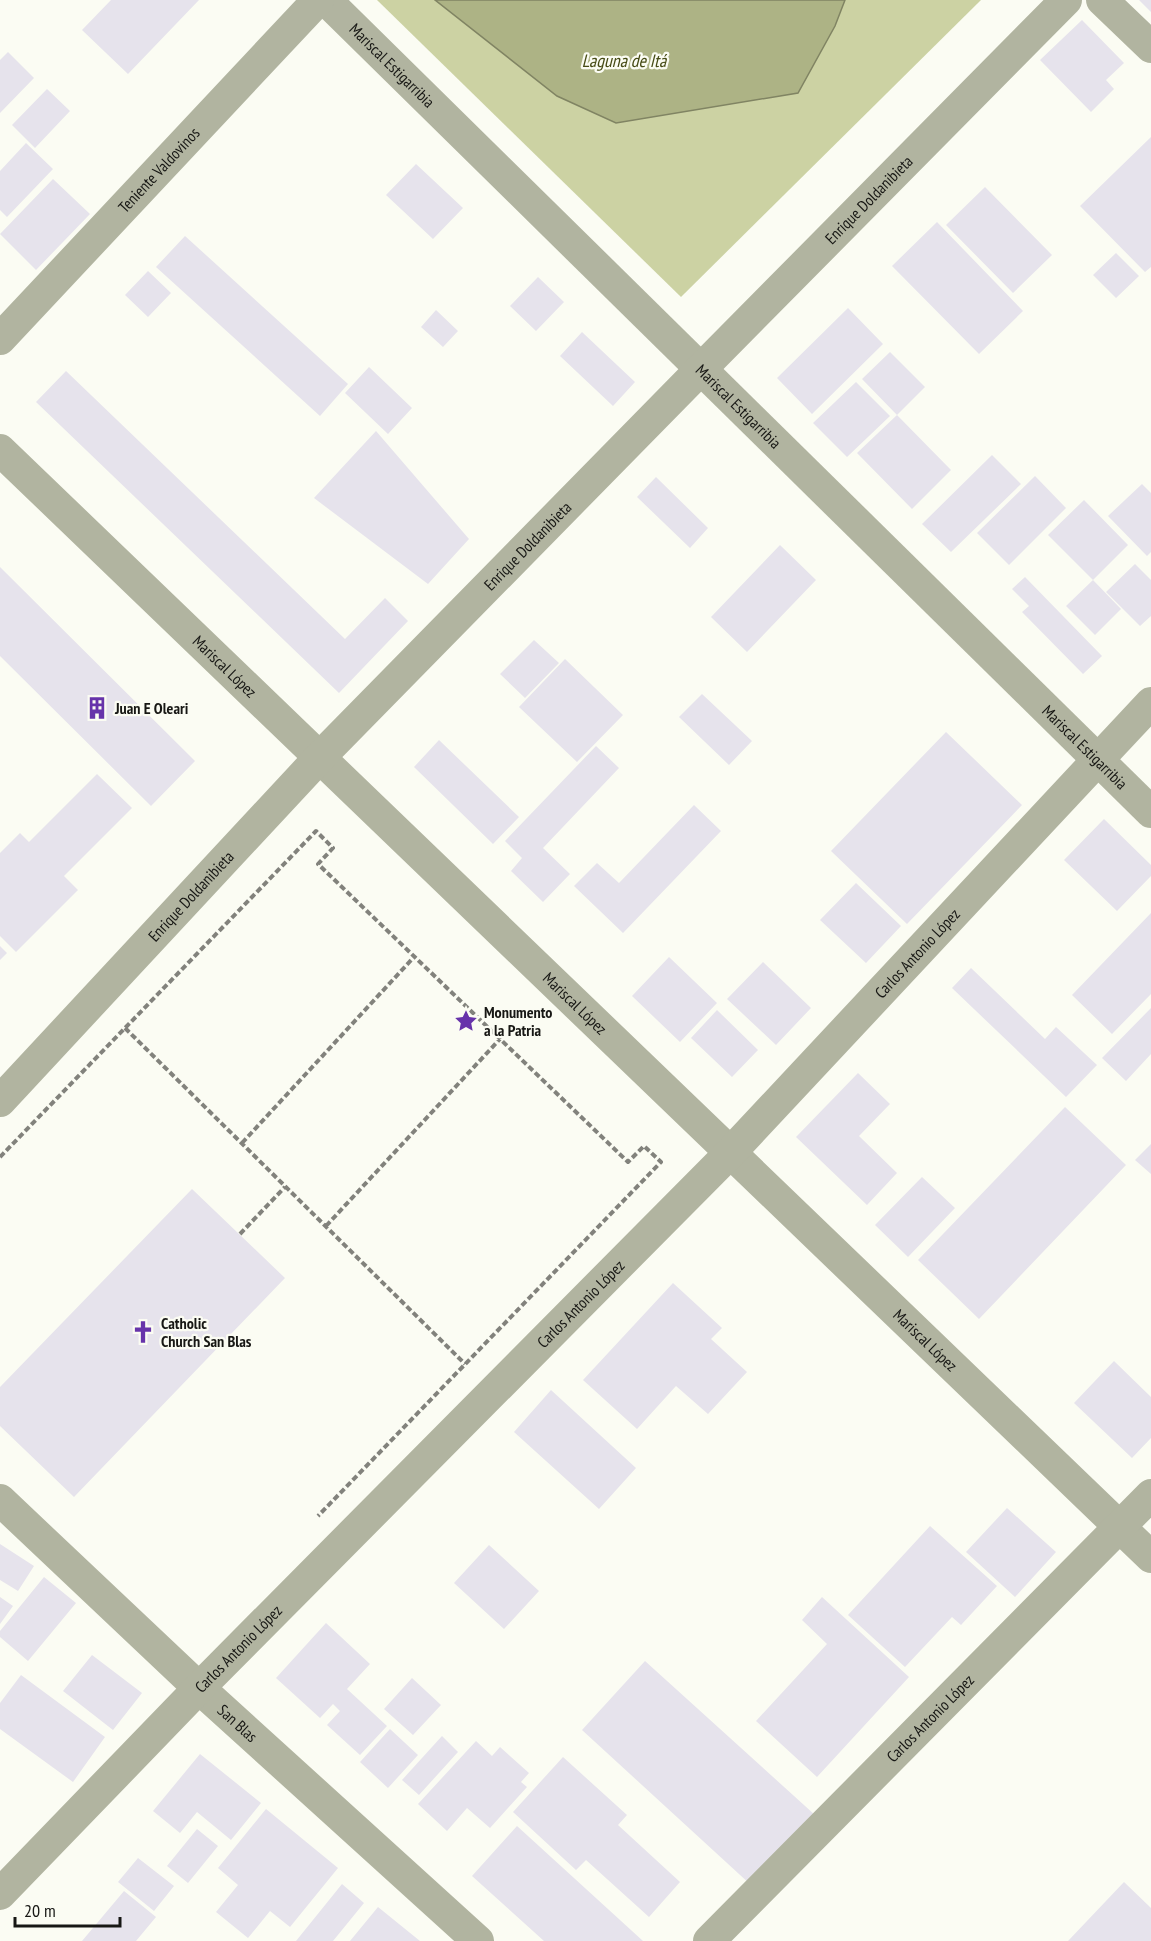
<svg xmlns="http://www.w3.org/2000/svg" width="1151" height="1941" viewBox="0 0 1151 1941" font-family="'PT Sans Narrow',sans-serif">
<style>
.green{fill:#ccd2a3}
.water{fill:#adb385;stroke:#808463;stroke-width:1.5}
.building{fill:#e6e3ec}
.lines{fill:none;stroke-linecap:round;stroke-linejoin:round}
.path{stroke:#82827c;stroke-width:4;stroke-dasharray:6 3;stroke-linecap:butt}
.street{stroke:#b1b4a0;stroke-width:32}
.labels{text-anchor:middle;stroke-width:4.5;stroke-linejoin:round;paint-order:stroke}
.street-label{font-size:16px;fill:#171714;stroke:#fbfcf3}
.poi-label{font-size:16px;font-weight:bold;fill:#171714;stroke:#fbfcf3;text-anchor:start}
.water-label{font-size:18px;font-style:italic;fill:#464b15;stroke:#fbfcf3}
</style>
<rect width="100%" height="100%" fill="#fbfcf3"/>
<path class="green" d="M377,0H981L681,297Z"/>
<path class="water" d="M435,0H845L835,26L798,93L616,123L557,96Z"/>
<path class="building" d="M111,0H199L128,74L82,30Z
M1139,0H1151V12Z
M1082,20L1124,63L1106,80L1114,89L1091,112L1040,60Z
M8,52L34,78L0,113V60Z
M47,89L70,111L35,148L12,125Z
M1151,137V267L1145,272L1080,206Z
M26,143L53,169L7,217L0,210V171Z
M416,164L463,208L433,239L386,195Z
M53,179L90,214L36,270L0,234Z
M985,187L1052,255L1013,293L946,225Z
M937,222L1023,311L979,354L892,266Z
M185,236L348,384L320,416L156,267Z
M1116,253L1139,276L1116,298L1093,275Z
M148,271L171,293L148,317L125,295Z
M538,277L564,302L536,331L510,306Z
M848,308L883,344L812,414L777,378Z
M436,310L458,331L443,347L421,327Z
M582,332L635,382L613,406L560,356Z
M890,352L925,387L897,415L951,470L912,509L857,453L897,415L862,379Z
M369,367L412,408L388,434L345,393Z
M66,371L345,639L385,598L408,621L339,693L36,402Z
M856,382L890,416L847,457L813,423Z
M376,431L469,539L428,584L314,498Z
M992,455L1021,484L951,552L922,524Z
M1035,476L1066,508L1009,565L977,533Z
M656,477L708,528L690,548L637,497Z
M1142,484L1151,493V552L1147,556L1108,516Z
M1084,500L1128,545L1093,580L1048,535Z
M780,545L816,580L747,652L711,617Z
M1135,564L1151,580V616L1140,626L1106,592Z
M0,567L195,761L151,806L0,656Z
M1025,577L1102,656L1083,674L1022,612L1029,606L1012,589Z
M1093,580L1121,609L1095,635L1066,606Z
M534,640L559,663L525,698L500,674Z
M565,659L623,715L577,762L519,707Z
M702,694L752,741L729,765L679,717Z
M946,732L1022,805L907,924L831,851Z
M439,740L519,817L493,844L414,767Z
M596,746L619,768L543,848L570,874L543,902L511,871L522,858L505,841Z
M97,774L132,808L64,876L78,890L16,952L0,936V853L20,833L29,842Z
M694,805L721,831L623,933L574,886L597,863L619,883Z
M1104,819L1151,865V876L1117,911L1064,860Z
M856,883L901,926L866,963L820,920Z
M1151,913V994L1112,1034L1072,995Z
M0,946L7,953L0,960Z
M669,957L717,1003L680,1042L632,996Z
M763,962L811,1008L776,1045L727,999Z
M971,968L1045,1039L1056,1027L1097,1065L1066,1097L952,988Z
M1151,1008V1054L1126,1081L1102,1058Z
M717,1010L758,1050L732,1077L691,1038Z
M858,1073L890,1104L859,1136L897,1173L867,1205L796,1137Z
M1065,1107L1126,1165L979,1319L918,1260Z
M1151,1144V1174L1135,1160Z
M922,1177L955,1208L908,1257L875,1225Z
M192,1189L285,1278L74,1497L0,1426V1387Z
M673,1283L722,1328L711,1339L747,1372L708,1414L676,1386L637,1429L583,1380Z
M1114,1361L1151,1397V1438L1132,1458L1074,1403Z
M551,1390L636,1468L599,1509L514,1432Z
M1007,1508L1056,1552L1015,1597L966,1552Z
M930,1526L997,1586L961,1625L952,1617L905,1667L848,1615Z
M0,1544L34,1566L18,1591L0,1580Z
M489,1545L539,1591L504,1629L454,1583Z
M44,1577L76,1603L28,1661L0,1637V1631Z
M0,1597L13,1606L0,1624Z
M822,1597L909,1677L817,1777L756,1721L827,1644L802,1620Z
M326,1623L370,1664L347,1689L387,1726L360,1755L327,1725L340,1711L333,1704L320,1718L276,1678Z
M92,1655L142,1693L113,1730L63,1691Z
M645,1661L815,1815L751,1885L582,1730Z
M21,1675L105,1737L73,1782L0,1729V1703Z
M412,1678L441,1705L413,1735L384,1709Z
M390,1729L418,1755L388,1788L360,1762Z
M442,1736L458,1752L419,1795L402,1780Z
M476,1741L492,1756L500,1747L529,1773L521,1782L527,1787L490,1828L467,1808L447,1831L418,1804Z
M200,1754L261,1803L231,1840L197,1812L180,1833L153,1811Z
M563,1757L627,1815L618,1825L680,1882L649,1917L586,1860L576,1870L513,1812Z
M266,1809L338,1868L290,1927L270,1911L248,1938L216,1912L238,1885L218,1868Z
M517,1826L643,1941H544L472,1876Z
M197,1829L218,1846L188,1883L167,1866Z
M138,1858L174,1886L154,1911L118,1882Z
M1124,1882L1151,1908V1941H1068Z
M342,1884L364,1903L333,1941H296Z
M124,1891L156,1917L136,1941H82Z
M378,1907L420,1941H350Z"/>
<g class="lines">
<path class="path" d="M125,1028L465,1364
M242,1143L414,957
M0,1157L316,831L333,848L318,864L628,1162L644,1146L661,1162L318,1516
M326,1226L500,1039
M240,1234L285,1187"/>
<g class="street">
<path id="s1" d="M326,0L1151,812"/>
<path d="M1102,0L1151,47"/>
<path id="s2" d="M0,339L318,0"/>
<path id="s3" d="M0,450L1151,1557"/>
<path id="s4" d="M0,1101L320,757L701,369L1066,0"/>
<path id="s5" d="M0,1500L199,1688L478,1941"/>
<path id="s6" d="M0,1894L199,1688L731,1152L1151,703"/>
<path id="s7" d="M709,1941L1151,1495"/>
</g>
</g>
<defs>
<g id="building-bare" transform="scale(1.8)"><path d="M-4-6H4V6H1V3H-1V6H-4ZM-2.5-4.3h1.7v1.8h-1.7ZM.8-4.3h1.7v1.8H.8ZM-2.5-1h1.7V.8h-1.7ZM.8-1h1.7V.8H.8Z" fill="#6733aa" stroke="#fbfcf3" stroke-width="2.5" paint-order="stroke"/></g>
<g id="sight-bare" transform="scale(1.8)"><path d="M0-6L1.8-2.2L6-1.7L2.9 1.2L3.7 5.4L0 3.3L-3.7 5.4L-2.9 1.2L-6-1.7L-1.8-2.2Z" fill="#6733aa" stroke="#fbfcf3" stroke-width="2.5" paint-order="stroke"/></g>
<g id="church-bare" transform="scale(1.8)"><path d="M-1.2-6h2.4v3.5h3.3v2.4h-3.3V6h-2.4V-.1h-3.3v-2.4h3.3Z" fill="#6733aa" stroke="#fbfcf3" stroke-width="2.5" paint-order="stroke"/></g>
</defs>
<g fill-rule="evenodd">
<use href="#building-bare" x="97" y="708"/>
<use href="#sight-bare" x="466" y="1021"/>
<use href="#church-bare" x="143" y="1332"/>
</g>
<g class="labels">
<g class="street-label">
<text dy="6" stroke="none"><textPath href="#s1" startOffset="93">Mariscal Estigarribia</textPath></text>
<text dy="6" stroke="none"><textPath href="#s2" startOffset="232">Teniente Valdovinos</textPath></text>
<text dy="6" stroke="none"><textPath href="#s4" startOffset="1252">Enrique Doldanibieta</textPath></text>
<text dy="6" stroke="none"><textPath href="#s1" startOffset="579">Mariscal Estigarribia</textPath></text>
<text dy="6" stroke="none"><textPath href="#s4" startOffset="766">Enrique Doldanibieta</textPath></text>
<text dy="6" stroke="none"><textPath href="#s3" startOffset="312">Mariscal López</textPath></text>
<text dy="6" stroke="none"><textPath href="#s1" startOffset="1065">Mariscal Estigarribia</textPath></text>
<text dy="6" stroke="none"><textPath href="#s4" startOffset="280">Enrique Doldanibieta</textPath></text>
<text dy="6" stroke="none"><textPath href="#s6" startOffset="1314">Carlos Antonio López</textPath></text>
<text dy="6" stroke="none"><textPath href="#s3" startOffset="798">Mariscal López</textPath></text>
<text dy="6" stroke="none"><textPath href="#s6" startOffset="828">Carlos Antonio López</textPath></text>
<text dy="6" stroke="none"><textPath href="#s3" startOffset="1284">Mariscal López</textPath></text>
<text dy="6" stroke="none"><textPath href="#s6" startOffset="342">Carlos Antonio López</textPath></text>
<text dy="6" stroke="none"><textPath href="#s7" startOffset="314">Carlos Antonio López</textPath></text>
<text dy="6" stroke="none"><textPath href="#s5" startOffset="326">San Blas</textPath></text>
</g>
<g class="poi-label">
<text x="115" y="714">Juan E Oleari</text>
<text x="484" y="1018">Monumento<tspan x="484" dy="18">a la Patria</tspan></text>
<text x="161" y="1329">Catholic<tspan x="161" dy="18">Church San Blas</tspan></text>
</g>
<g class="water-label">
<text x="624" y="67">Laguna de Itá</text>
</g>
</g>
<path d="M15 1917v9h105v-9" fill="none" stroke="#171714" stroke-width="3"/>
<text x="24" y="1917" font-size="18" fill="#171714" stroke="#fbfcf3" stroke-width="4.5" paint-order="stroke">20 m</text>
</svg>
